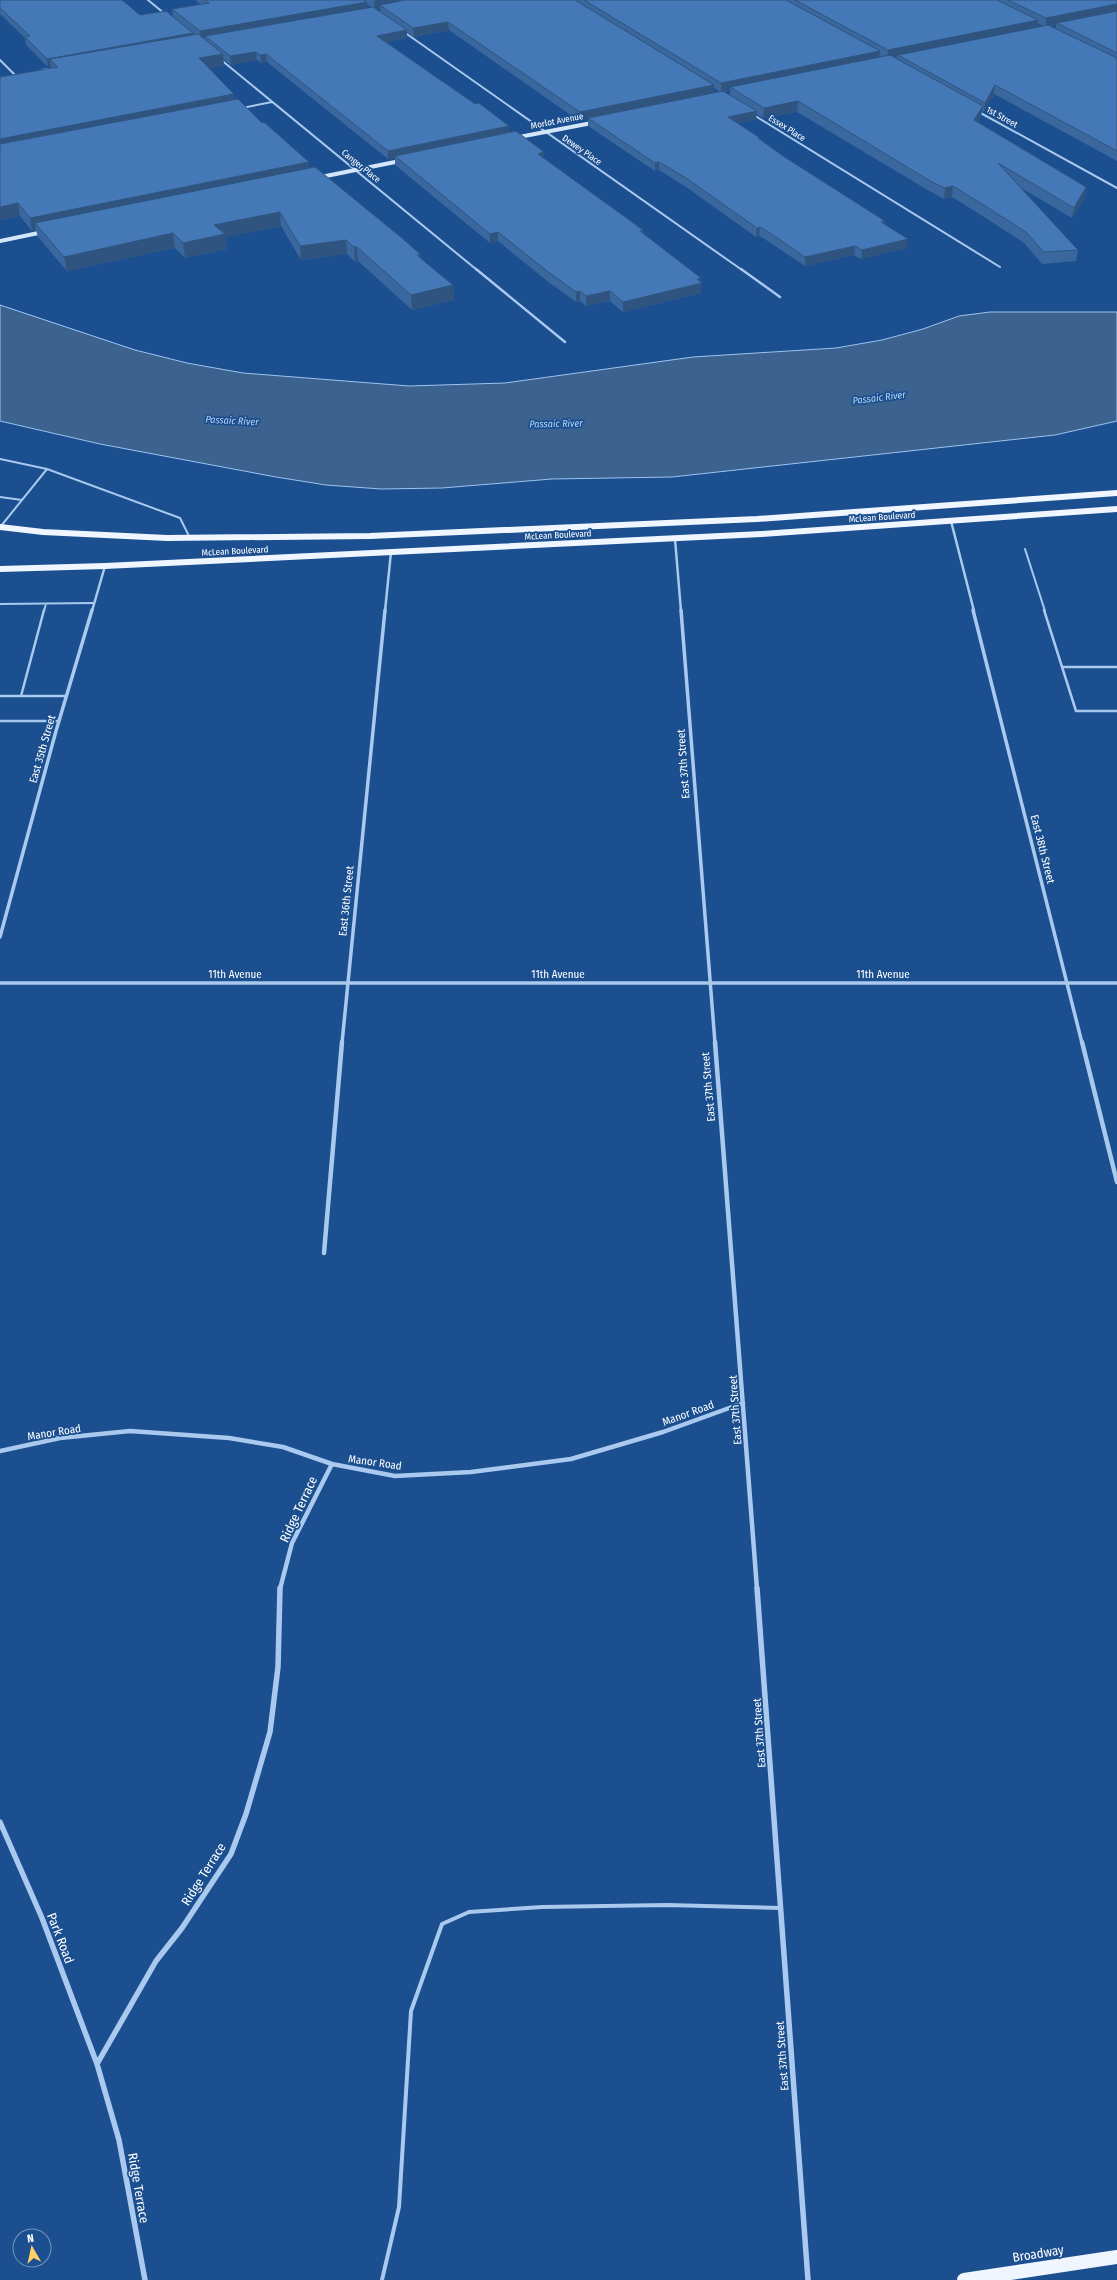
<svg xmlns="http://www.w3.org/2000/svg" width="1117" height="2280" viewBox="0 0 1117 2280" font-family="'Fira Sans Condensed',sans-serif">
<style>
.water{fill:#3c6290;stroke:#9cc4f0}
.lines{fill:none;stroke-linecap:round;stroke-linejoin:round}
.lane-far2{stroke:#a9c9ee;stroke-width:2}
.lane-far1{stroke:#a9c9ee;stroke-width:2.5}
.lane{stroke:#a9c9ee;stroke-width:4}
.street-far4{stroke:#a9c9ee;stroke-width:2}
.street-far3{stroke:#a9c9ee;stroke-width:2.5}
.street-far2{stroke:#a9c9ee;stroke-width:3.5}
.street-far1{stroke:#a9c9ee;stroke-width:4.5}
.street{stroke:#a9c9ee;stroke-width:5.5}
.secondary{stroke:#d6e6fa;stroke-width:4}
.primary-far1{stroke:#f0f6ff;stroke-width:6}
.primary{stroke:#f0f6ff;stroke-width:14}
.wall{fill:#3a679d;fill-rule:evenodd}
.shaded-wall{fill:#305480}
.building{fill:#4478b7;stroke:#305480}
.labels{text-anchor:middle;stroke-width:3.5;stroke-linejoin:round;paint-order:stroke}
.far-street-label{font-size:9px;fill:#fff;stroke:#1b4f8f}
.far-water-label{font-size:10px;font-style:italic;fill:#b5d3f5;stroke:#1b4f8f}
.street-label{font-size:11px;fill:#fff;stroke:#1b4f8f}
.near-street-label{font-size:13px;fill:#fff;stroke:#1b4f8f}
</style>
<rect width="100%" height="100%" fill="#1b4f8f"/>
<path class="water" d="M0,305L135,350L187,363L243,373L409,386L505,383L693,357L836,348L882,340L923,329L959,316L990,312H1117V421L1055,435L672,477L552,479L442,488L381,489L326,485L276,477L100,444L0,421Z"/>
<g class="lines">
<path class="lane-far2" d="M0,459L47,469L1,526
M47,469L180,518L190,538
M0,497L22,500
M1025,549L1045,611
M0,604L94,603
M44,611L46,604"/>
<path class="lane-far1" d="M1044,610L1076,711H1117
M1063,667H1117
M0,696H66
M21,696L44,610
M0,721H59"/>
<path class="lane" d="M382,2280L399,2207L411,2011L442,1924L469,1912L542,1907L667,1905L781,1908"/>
<path class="street-far4" d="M148,0L165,14
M404,32L742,270
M220,59L477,270
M0,60L15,75
M42,70L57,68
M242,108L272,102
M977,111L1117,188
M752,114L1000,267"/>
<path class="street-far3" d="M476,269L565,342
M741,269L780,297
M951,521L974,611
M675,539L681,611
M92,611L105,566
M385,611L391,552"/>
<path class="street-far2" d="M681,610L715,1043
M973,610L1082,1043
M0,937L56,731L92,610
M0,983H1117
M342,1043L385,610"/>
<path class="street-far1" d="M715,1042L757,1589
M1082,1042L1117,1182
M324,1253L342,1042
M0,1451L60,1438L130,1431L229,1438L283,1447L332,1464L395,1476L471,1472L571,1459L663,1432L743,1403
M280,1589L292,1543L332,1464"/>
<path class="street" d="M757,1588L808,2280
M0,1822L42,1918L97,2064
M145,2280L119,2140L97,2064L156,1961L182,1928L231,1854L246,1814L270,1732L278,1667L280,1588"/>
<path class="secondary" d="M514,138L597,122
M316,178L405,160
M0,241L48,231"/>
<path class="primary-far1" d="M0,527L43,532L167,538L370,536L757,519L1117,493
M0,569L105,566L762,534L1117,509"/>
<path class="primary" d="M964,2280L1117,2257"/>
</g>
<path class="wall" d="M0,0L140,15L173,17L172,9L200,4L195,0H1117V161L994,94L984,112L982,111L981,116L978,122L1086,187L1085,198L1072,218L1021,188L1078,250L1076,261L1042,264L1024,243L981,215L952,197L944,199L931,192L797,112L763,118L756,114V120L738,123L760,138V140L783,156L885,221L884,224L907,248L861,259L854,255L805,266L766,240L759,236L756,237L686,187L659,170L655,171L588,126V119L579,121L449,30L414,37L407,32V38L386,42L475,104L509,126V133L643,230V233L700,282L701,293L623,312L610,301L586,306L580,301L576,302L547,281L498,241L490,243L395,165V158L388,159L267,62L261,63L257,60L231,65L223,59L224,66L209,68L235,99L262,123L309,168L420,254V258L453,285L454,300L412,310L358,261L355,262L347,254L301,260L281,226L225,237L227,249L185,258L175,248L67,271L38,237L36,230L32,231L20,216L0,220V77L52,68L51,66L48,67L26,45L25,38L0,14ZM367,4L371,7L367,8ZM380,8V12L376,9ZM1038,23L1043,26L1037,27ZM1056,25V28L1050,26ZM714,88L719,91L714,93ZM730,90V95L724,92Z"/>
<path class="shaded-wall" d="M377,0H427L380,5V8L374,9V1Z
M367,2V10L205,36V39L201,40L200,31Z
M1117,4V13L1057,23L1056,25L1045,27L1046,18Z
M1038,20L1037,29L898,55L897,57L887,59L888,50Z
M448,22L449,30L414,37L413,28Z
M407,30V38L378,44L377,36Z
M193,33L194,41L50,59L51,66L48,67L47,59Z
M880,51L879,60L730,87V90L721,92V83Z
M256,52L257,60L231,65L230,56Z
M223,54L224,66L200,70L199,58Z
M266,54L267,62L261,63L260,55Z
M714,85V94L588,118V119L579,121L580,112Z
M995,85L994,94L984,112L985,103Z
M234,94L235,106L0,151V139Z
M798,101L797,112L763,118L764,108Z
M983,106L981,116L973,131L974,120Z
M757,111L756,120L727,125L728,117Z
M509,126V135L395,156V158L388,159V151Z
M544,152V162L538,154Z
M309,162L310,175L35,223L36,230L32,231L30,218Z
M659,162V170L655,171V163Z
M953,186L952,197L944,199L945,188Z
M1086,187L1085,198L1072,218L1074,208Z
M18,203L20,216L0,220V207Z
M280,212L281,226L225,237L227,249L185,258L183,243L214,225Z
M760,227L759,236L756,237L757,228Z
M498,232V241L490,243V234Z
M173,233L175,248L67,271L64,257Z
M908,239L907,248L861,259L862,250Z
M346,240L347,254L301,260L300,246Z
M855,246L854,255L805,266V257Z
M354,247H357L358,261L355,262Z
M701,278L700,283H702L701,293L623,312V302Z
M453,285L454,300L412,310L411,295Z
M580,291V301L576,302V292Z
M610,291V301L586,306V296Z"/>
<path class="building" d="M0,0H122L140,15L166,11L193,33L47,59L25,37L30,36L0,8Z
M205,0H364L367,2L200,31L172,9L209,3Z
M405,0H575L714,85L580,112L448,22L413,28L380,5Z
M584,0H786L880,51L721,83Z
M795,0H997L1038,20L888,50Z
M1008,0H1117V4L1046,18Z
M373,7L407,30L377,36L475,104L479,103L509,126L388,151L266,54L260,55L256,52L230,56L205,36Z
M1117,11V53L1057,23Z
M1048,25L1117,58V151L995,85L985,103L898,55Z
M198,34L223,54L199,58L234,94L0,139V77L58,67L50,59Z
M890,55L983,106L974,120L1086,187L1074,208L998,163L1078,250L1044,252L1026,232L982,204L953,186L945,188L932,182L798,101L764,108L730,87Z
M723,91L757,111L728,117L760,138H758L783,156L885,221L881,222L908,239L862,250L855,246L805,257L767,231L760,227L757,228L686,178L659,162L655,163L588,118Z
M238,99L262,123L264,122L309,162L30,218L18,203L0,207V144Z
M516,131L544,152L538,154L643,230L640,231L701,278L697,279L702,283L623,302L610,291L586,296L580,291L576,292L547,271L498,232L490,234L395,156Z
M315,167L402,238L420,254L417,255L425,262L453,285L411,295L357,247H354L346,240L300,246L280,212L214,225L225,234L183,243L173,233L64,257L35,223Z"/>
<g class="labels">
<g class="far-street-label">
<text transform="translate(1002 117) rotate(29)" y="3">1st Street</text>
<text transform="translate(557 121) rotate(-11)" y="3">Morlot Avenue</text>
<text transform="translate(787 128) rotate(32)" y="3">Essex Place</text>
<text transform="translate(582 150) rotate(35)" y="3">Dewey Place</text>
<text transform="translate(361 166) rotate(39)" y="3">Canger Place</text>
<text transform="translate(882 517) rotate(-4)" y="3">McLean Boulevard</text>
<text transform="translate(558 535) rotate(-3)" y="3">McLean Boulevard</text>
<text transform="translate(235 551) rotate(-3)" y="3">McLean Boulevard</text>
</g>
<g class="far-water-label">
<text transform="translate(879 397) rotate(-7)" y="4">Passaic River</text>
<text transform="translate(232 420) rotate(3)" y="4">Passaic River</text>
<text transform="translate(556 423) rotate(-1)" y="4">Passaic River</text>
</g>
<g class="street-label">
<text transform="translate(42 749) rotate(-74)" y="4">East 35th Street</text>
<text transform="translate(683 764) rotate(-94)" y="4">East 37th Street</text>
<text transform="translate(1043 849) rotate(76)" y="4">East 38th Street</text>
<text transform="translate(346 901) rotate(-84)" y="4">East 36th Street</text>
<text x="235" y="978">11th Avenue</text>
<text x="558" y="978">11th Avenue</text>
<text x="883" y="978">11th Avenue</text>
<text transform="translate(708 1087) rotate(-95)" y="4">East 37th Street</text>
<text transform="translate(735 1410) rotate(-94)" y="4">East 37th Street</text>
<text transform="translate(688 1413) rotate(-20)" y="4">Manor Road</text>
<text transform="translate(54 1432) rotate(-9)" y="4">Manor Road</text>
<text transform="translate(375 1462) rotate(8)" y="4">Manor Road</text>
<text transform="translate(759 1733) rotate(-94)" y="4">East 37th Street</text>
<text transform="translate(782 2056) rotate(-94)" y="4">East 37th Street</text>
</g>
<g class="near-street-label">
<text transform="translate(298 1509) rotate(-65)" y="5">Ridge Terrace</text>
<text transform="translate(203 1874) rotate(-58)" y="5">Ridge Terrace</text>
<text transform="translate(61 1938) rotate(69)" y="5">Park Road</text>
<text transform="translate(139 2188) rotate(80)" y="5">Ridge Terrace</text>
<text transform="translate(1038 2253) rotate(-9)" y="5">Broadway</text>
</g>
</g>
<g transform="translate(32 2248) rotate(351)"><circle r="19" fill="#1b4f8f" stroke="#7695bc"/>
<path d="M0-3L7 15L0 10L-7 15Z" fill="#ffd166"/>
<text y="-6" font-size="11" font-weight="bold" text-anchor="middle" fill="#ffffff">N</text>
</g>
</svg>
